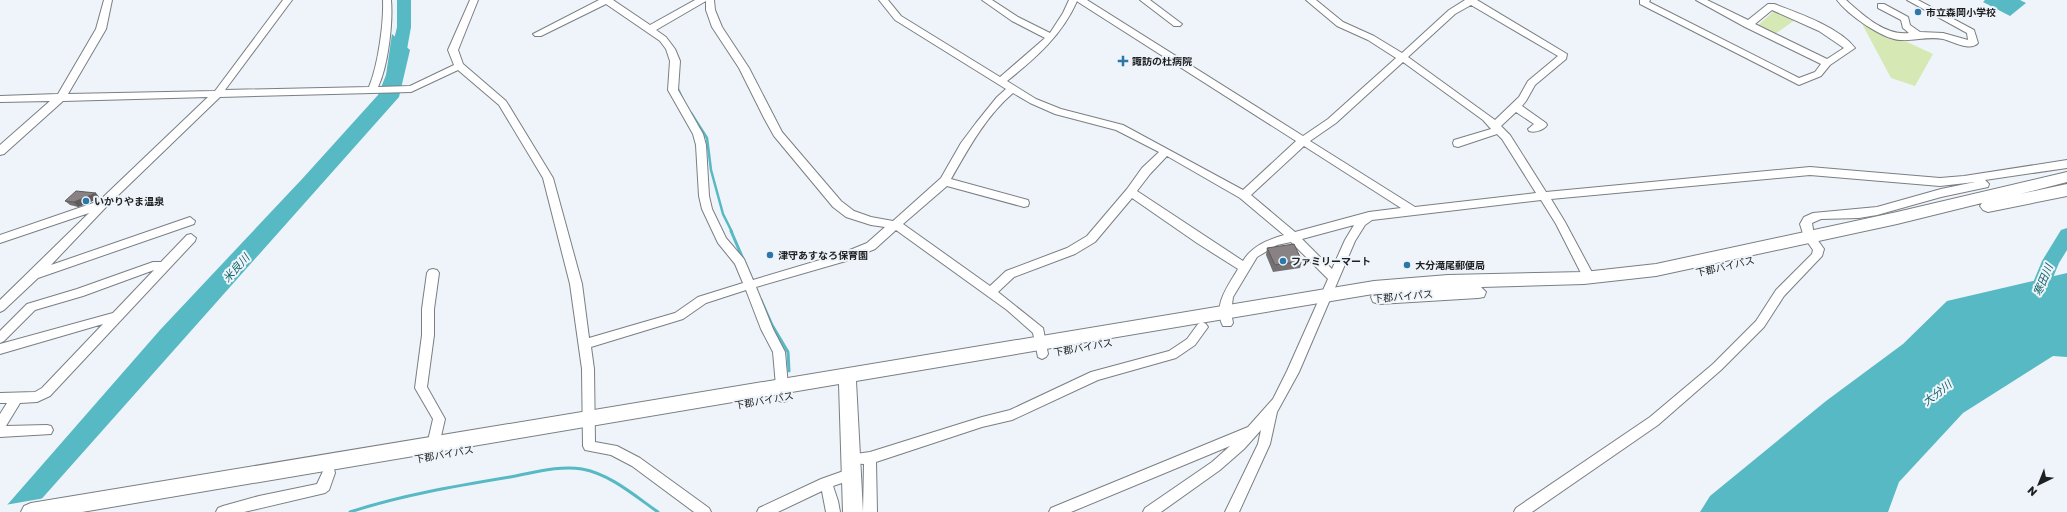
<svg xmlns="http://www.w3.org/2000/svg" width="2067" height="512" viewBox="0 0 2067 512" font-family="'Golos Text','Noto Sans JP',sans-serif">
<style>
.green{fill:#d6e9b4}
.water{fill:#57b9c4}
.pier{fill:#eef4f9}
.lines{fill:none;stroke-linecap:round;stroke-linejoin:round}
.stream-far1{stroke:#57b9c4;stroke-width:2.5}
.stream{stroke:#57b9c4;stroke-width:3}
.river{fill:#57b9c4;fill-rule:evenodd}
.street-casing{stroke:#7a7f83;stroke-width:2}
.secondary-casing{stroke:#7a7f83;stroke-width:2}
.street{fill:#fff;fill-rule:evenodd}
.secondary{fill:#fff;fill-rule:evenodd}
.wall{fill:#757072}
.shaded-wall{fill:#5f5b5d}
.building{fill:#888285;stroke:#5f5b5d}
.poi-dot{fill:#2c77aa;stroke:#eef4f9;stroke-width:1.5}
.labels{text-anchor:middle;stroke-width:4;stroke-linejoin:round;paint-order:stroke}
.poi-label{font-size:10px;font-weight:bold;fill:#1d1f21;stroke:#eef4f9;text-anchor:start}
.street-label{font-size:10px;fill:#1d1f21;stroke:#eef4f9}
.water-label{font-size:11px;font-style:italic;fill:#10646b;stroke:#eef4f9}
</style>
<rect width="100%" height="100%" fill="#eef4f9"/>
<path class="green" d="M1774,11L1795,20L1775,34L1757,26Z
M1860,20L1933,54L1915,86L1891,78Z"/>
<path class="water" d="M1985,0H2020L2026,3L2010,16L1983,2Z
M392,34L410,50L399,97L30,512H1L160,330L303,178L378,95L386,75Z
M2067,273V357L2053,356L1963,413L1899,482L1888,512H1700L1710,496L1826,401L1903,344L1947,301Z"/>
<path class="pier" d="M45,498L32,512H0L5,505Z"/>
<g class="lines">
<path class="stream-far1" d="M678,89L682,98
M691,113L707,138L711,170L723,214L732,232"/>
<path class="stream" d="M731,231L750,275
M761,300L772,325L788,352L789,371
M350,512C402,495 456,486 510,477C533,473 559,465 582,469C610,474 635,496 658,512"/>
<path class="river" d="M397,0H411V27L404,66L401,70L396,71L391,70L388,66L397,27Z
M2067,228V250L2059,263L2043,302L2041,307L2034,309L2027,307L2025,302L2042,261L2061,230Z"/>
<g class="street-casing">
<path id="street" d="M104,0H112L106,29L68,94L215,91L283,0H292L225,90L369,87C378,66 384,23 383,0H391C393,23 388,66 378,87L410,86L454,65L448,50L470,0H478L458,50L463,64L506,101L553,178L582,284L589,338L675,313L698,297L743,283L735,264L718,243L702,209L699,196L696,145L693,134L668,90L670,61L666,49L660,41L606,4L541,36H535L533,34L599,0H613L650,25L695,0H714L715,10L722,27L749,68L782,132L841,201L854,211L871,217L893,221L941,178L961,143L976,123L997,97L1006,89L895,20L879,0H888L901,16L1000,77L1045,38L1012,21L982,0H992L1018,17L1050,33L1063,13L1069,0H1087L1303,136L1328,119L1396,58L1368,40L1337,26L1306,0H1316L1343,22L1374,36L1402,53L1449,10L1465,0H1477L1567,54L1566,59L1535,85L1526,101L1522,106L1546,123L1547,125C1544,130 1535,133 1529,131L1528,129L1534,124L1516,112L1501,126L1510,135L1546,192L1810,167L1940,178L1964,176L2067,160V168L1985,180L1989,184L1988,187L1941,197L1877,215L1859,218L1821,219L1812,223L1814,235L1824,249L1822,256L1784,296L1764,327L1721,370L1658,425L1532,512H1514L1516,508L1650,417L1713,364L1756,321L1776,290L1812,254L1813,250L1804,237L1800,224L1804,217L1813,213L1877,207L1941,189L1975,182L1940,186L1810,175L1551,199L1565,222L1595,278L1593,281H1585L1556,224L1541,200L1372,220L1365,225L1355,241L1299,372L1277,412L1270,444L1239,512H1225L1258,444L1261,430L1244,449L1220,470L1161,512H1143L1145,508L1212,462L1230,446L1071,512H1049L1051,508L1248,427L1273,399L1287,371L1328,279L1291,242L1277,245L1257,257L1233,297L1231,312L1233,323L1231,326H1223C1212,306 1228,286 1238,269L1197,243L1132,198L1095,242L1075,254L1014,277L998,292L1043,328L1048,354L1046,357L1042,359L1038,357L1033,333L1007,310L896,230L875,249L846,261L756,287L773,329L785,352L789,397L787,401L783,402L779,401L777,397L773,352L761,329L746,290L706,303L683,319L591,347L594,369L595,442L617,446L640,458L709,508L711,512H694L632,466L611,455L585,450L583,446L582,369L570,284L543,178L499,105L458,70L411,92L220,97L107,206L51,265L190,217L195,221L194,224L38,278L4,310L0,312V300L89,213L0,243V235L99,201L208,97L63,101L4,154L0,155V145L50,101L0,102V96L58,94L96,29ZM706,1V10L712,27L739,68L764,118L774,136L833,207L846,217L871,225L885,227L867,243L840,254L753,280L744,259L726,238L712,209L709,196L706,145L703,134L678,90L680,61L675,49L666,37L656,30ZM1077,1L1078,2L1296,141L1243,190L1123,125L1061,109L1036,99L1007,81C1036,58 1062,35 1077,1ZM1471,5L1558,56L1528,81L1519,97L1495,120L1408,57L1455,14ZM1403,62L1483,120L1491,129L1454,140L1453,143L1454,146L1458,147L1497,134L1502,139L1536,193L1415,207L1310,141L1336,123ZM1013,93L1030,103L1055,114L1116,130L1159,152L1142,168L1127,189L1087,236L1067,248L1006,271L990,286L903,224L947,186L1024,207L1028,206L1029,203L1028,200L951,179C968,149 986,116 1013,93ZM1304,146L1401,208L1369,212L1295,232L1251,195ZM1167,156L1240,198L1284,235C1267,240 1252,246 1243,261L1137,191L1150,174ZM1354,225L1345,240L1332,269L1302,239Z
M1140,0H1150L1182,24L1180,26H1174Z
M1640,0H1650L1649,2L1799,78L1815,72L1821,64L1745,27L1696,0H1707L1748,20L1768,4H1774C1798,13 1839,27 1855,48L1830,65L1821,76L1799,85L1640,4ZM1772,10L1819,31L1844,48L1827,59L1755,24Z
M1837,0H1846C1863,15 1885,36 1909,33L1903,28L1901,20L1878,8V4H1884L1908,17L1910,25L1920,32L1943,33L1968,40L1967,33L1907,0H1918L1974,30L1978,43C1970,52 1952,41 1943,39C1929,36 1915,41 1900,40C1882,39 1847,14 1837,0Z
M191,234L196,238L195,241L50,396L37,402L20,403L6,426L47,425L51,426L53,430L51,434L0,437V414L7,403H0V393L35,392L42,388L103,324L0,354V344L113,313L154,270L83,296L35,310L4,341L0,343V331L27,304L77,289L153,262H161L187,235Z
M433,269L437,270L439,273L434,309V335L427,387L445,419L439,445L437,449L433,450L429,449L427,445L433,419L415,388L422,335V309L427,273L429,270Z
M1202,322L1206,324L1208,327L1195,345L1176,358L1098,380L1012,420L982,427L876,462L877,512H863L864,464L848,463L846,459L848,455L870,452L982,417L1010,410L1091,372L1169,351L1187,339L1198,324Z
M329,467L334,469L335,473L329,490L325,493L244,512H216L218,508L223,506L259,496L317,484L324,469Z
M852,468L857,470L858,474L857,478L833,486L838,501L840,512H826L822,491L778,512H757L759,508L821,479Z"/>
</g>
<g class="secondary-casing">
<path id="secondary" d="M2067,172V182L2020,194L2067,184V196L1988,212L1983,210L1980,206L1982,203L1897,224L1656,276L1584,284L1481,287L1486,292L1484,297L1478,298L1379,304L1373,302L1371,297L1373,294L856,381L863,512H843L839,384L82,512H21L24,506L31,503L1374,281L1448,275L1584,272L1656,264L1897,212Z"/>
</g>
<use href="#street" class="street"/>
<use href="#secondary" class="secondary"/>
</g>
<path class="wall" d="M100,198L78,207L70,205L65,201Z
M1267,248L1302,261L1300,268L1273,272L1266,255Z"/>
<path class="shaded-wall" d="M96,193L100,198L78,207L74,202Z"/>
<path class="building" d="M76,191L96,193L74,202L65,201Z
M1294,244L1302,261L1275,265L1267,248Z"/>
<g class="poi-dot">
<circle cx="1918" cy="12" r="4"/>
<path d="M1121 55h4v4h4v4h-4v4h-4v-4h-4v-4h4z"/>
<circle cx="86" cy="201" r="4"/>
<circle cx="770" cy="255" r="4"/>
<circle cx="1283" cy="261" r="4"/>
<circle cx="1407" cy="265" r="4"/>
</g>
<g class="labels">
<g class="poi-label">
<text x="1926" y="16">市立森岡小学校</text>
<text x="1132" y="65">諏訪の杜病院</text>
<text x="94" y="205">いかりやま温泉</text>
<text x="778" y="259">津守あすなろ保育園</text>
<text x="1291" y="265">ファミリーマート</text>
<text x="1415" y="269">大分滝尾郵便局</text>
</g>
<g class="street-label">
<text transform="translate(1725 266) rotate(-13)" y="4">下郡バイパス</text>
<text transform="translate(1403 296) rotate(-5)" y="4">下郡バイパス</text>
<text transform="translate(1083 347) rotate(-10)" y="4">下郡バイパス</text>
<text transform="translate(764 400) rotate(-10)" y="4">下郡バイパス</text>
<text transform="translate(444 454) rotate(-10)" y="4">下郡バイパス</text>
</g>
<g class="water-label">
<text transform="translate(236 268) rotate(-48)" y="4">米良川</text>
<text transform="translate(2043 280) rotate(-67)" y="4">寒田川</text>
<text transform="translate(1937 393) rotate(-38)" y="4">大分川</text>
</g>
</g>
<g transform="translate(2039 484) rotate(223)" stroke="#eef4f9" stroke-width="3" paint-order="stroke">
<path d="M0-3L7 15L0 10L-7 15Z" fill="#1d1f21"/>
<text y="-6" font-size="11" font-weight="bold" text-anchor="middle" fill="#1d1f21">N</text>
</g>
</svg>
